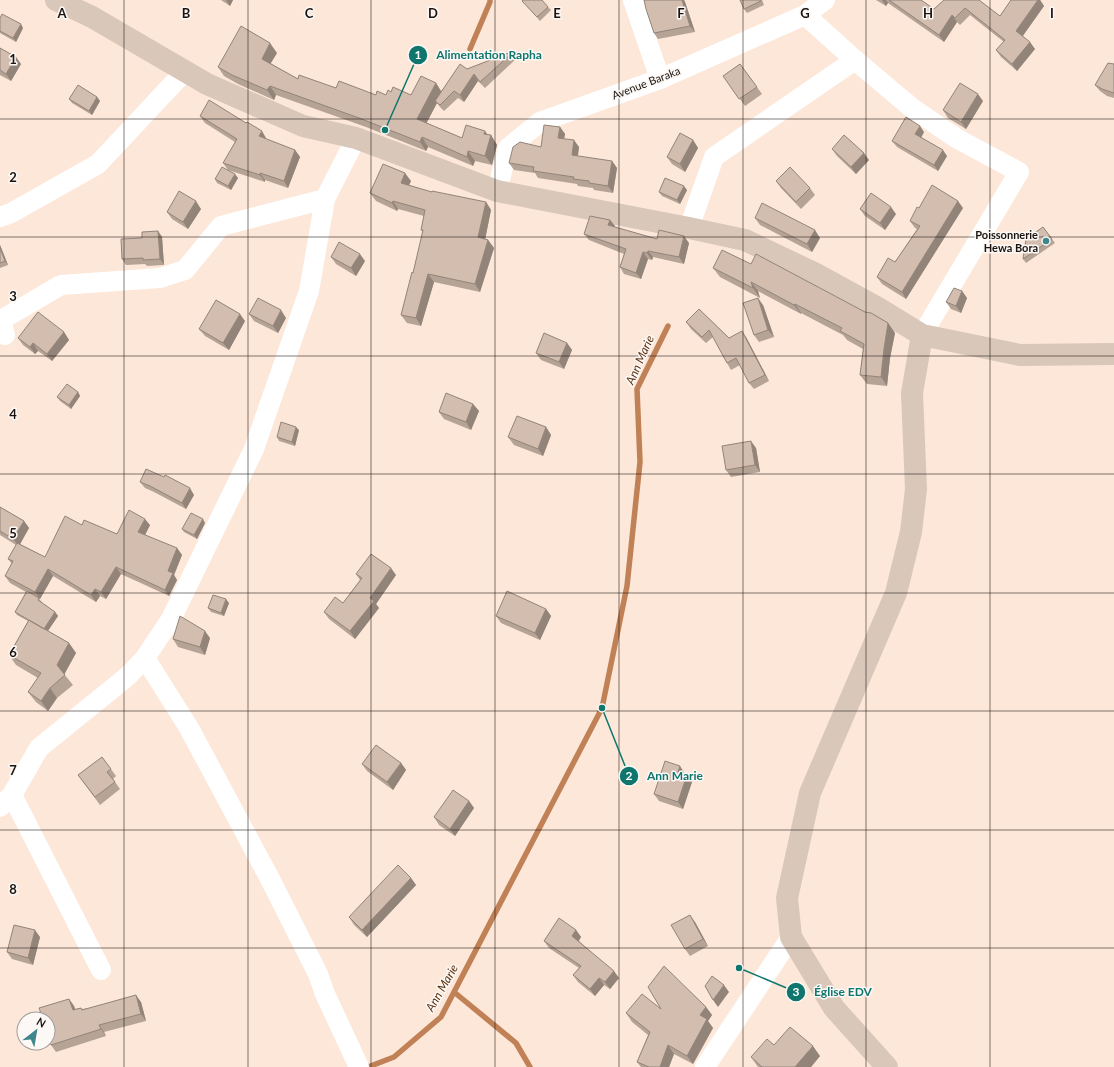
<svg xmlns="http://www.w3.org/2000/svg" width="1114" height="1067" viewBox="0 0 1114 1067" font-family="Lato,sans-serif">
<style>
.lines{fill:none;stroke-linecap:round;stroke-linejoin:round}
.stream{stroke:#c18156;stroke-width:5.5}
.street{stroke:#fff;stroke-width:20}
.secondary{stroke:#d9c7b9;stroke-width:22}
.wall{fill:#b5a396}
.shaded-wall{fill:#93847a}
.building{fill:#d2bdaf;stroke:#93847a}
.grid{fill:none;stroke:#1b130f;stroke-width:1;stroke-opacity:0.55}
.poi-dot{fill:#3e858c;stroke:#fcf8f5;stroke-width:1.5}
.labels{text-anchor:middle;stroke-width:3;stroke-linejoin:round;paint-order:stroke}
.street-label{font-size:11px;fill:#1b130f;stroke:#fcf8f5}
.poi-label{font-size:11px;font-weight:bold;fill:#1b130f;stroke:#fcf8f5;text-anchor:end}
.water-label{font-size:12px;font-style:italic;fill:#5d3211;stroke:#fcf8f5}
.grid-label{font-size:13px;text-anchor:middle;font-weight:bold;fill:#1b130f;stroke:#fcf8f5;stroke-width:3;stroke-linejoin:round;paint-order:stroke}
.leader{fill:none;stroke:#0f766e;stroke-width:1.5}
.callout-dot{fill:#0f766e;stroke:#fcf8f5;stroke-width:1.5}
.mark-label{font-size:12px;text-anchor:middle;font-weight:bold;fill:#fff}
.callout-label{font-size:12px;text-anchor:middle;font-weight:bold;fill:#0f766e;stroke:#fcf8f5;stroke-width:3;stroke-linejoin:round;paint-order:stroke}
</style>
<rect width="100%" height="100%" fill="#fde7d9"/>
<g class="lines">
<path class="stream" d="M470,49L490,2V0
M454,992L516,1043L530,1067
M368,1067L394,1057L441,1017L602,708L627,586L640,462L637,389L668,326"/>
<path class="street" d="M633,0L660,79
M805,15L855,60L912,108L956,138L1019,172L922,335
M497,191L508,148L540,122L660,79L805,15L825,0
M0,217L11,213L98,164L185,71
M689,228L714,157L855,60
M5,335L1,320L61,285L160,278L185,270L221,226L325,199L356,138
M145,658L189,728L270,879L318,974L325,994L359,1067
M12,795L101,970
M0,807L12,795L39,748L128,676L145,658L171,619L254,449L309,291L325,199
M705,1067L791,937"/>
<path class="secondary" d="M56,0L92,17L207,84L303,126L356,138L497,191L689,228L745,240L816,274L878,308L922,335L1020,355L1114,354
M887,1067L834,1008L791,937L787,898L810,793L896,593L911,532L916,489L912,393L922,335"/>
</g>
<path class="wall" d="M221,0H233L230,6Z
M644,0H684L685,2L695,32L658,39L654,33Z
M762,0L764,5L747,13L744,9Z
M876,0H921L934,9L944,0L1000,16L1011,0H1040L1044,6L1023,36L1035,49L1017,71L1001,57L996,50L1004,42L970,15L960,25L957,22L944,42L888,3L886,6Z
M522,1L548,7L551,10L540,21L525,4Z
M0,18L23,28L16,42L0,33Z
M0,48L21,64L11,81L0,75Z
M511,52L516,59L485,88L478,81L464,102L458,98L444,111L440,107L437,103L426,123L462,138L488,135H491L497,145L492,165L475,161L473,166L428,147L426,151L366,127L276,95L274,100L238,84L224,76L218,67L277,53L270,63L298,79L336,88L376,95H386L391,92L411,95L436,83L441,91L467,69Z
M740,64L762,94L745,106L723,76Z
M1114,64V98L1107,96L1100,91L1095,85Z
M97,97L100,101L92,115L72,103L69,99Z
M983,101L966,129L948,118L943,110Z
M200,116L266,138V139L295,150L300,157L288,188L265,180V182L228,170L238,178L231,190L217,183L215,179L228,170L223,163L235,142L205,123Z
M560,127L565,134L564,139L579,147L578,156L612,161L617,168L613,193L594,190L593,188L578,186L577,184L538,178L535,173L514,170L509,163L541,147Z
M924,132L921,137L947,156L938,171L897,147L892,141Z
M693,140L698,148L685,172L672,164L667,157Z
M832,149L869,160L856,174L837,156Z
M411,181L409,185L432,192L486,202L491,210L485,239L488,240L494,248L480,292L434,282L421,326L407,323L401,315L413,273L423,232L421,230L424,216L398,209L397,211L376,201L370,193Z
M776,181L810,188L815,195L801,209L781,188Z
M687,190L680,204L662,196L659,192Z
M919,208H963L906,299L882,284L877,277L895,262L917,229L915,228L910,221Z
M201,209L188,229L172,219L167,212Z
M860,209L896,214L885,230L865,216Z
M755,218L820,238L812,252L760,225Z
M610,220L615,226V227L657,239L689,243L684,264L653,257L652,260L648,259L641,279L624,274L620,267L624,254L589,240L584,234Z
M1043,227L1055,243L1026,263L1023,259Z
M158,231L162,237L164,265L147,266L145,264L126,265L122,259L142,238Z
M0,245L8,265L0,268Z
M331,257L365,261L356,276L336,264Z
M751,264L865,312L888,323L895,333L890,358L887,386L867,384L860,375L863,349L847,340L843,335L801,313V314L758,291L760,298L720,277L713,268Z
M962,291L967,298L961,313L951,309L946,302Z
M763,305L774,337L759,342L754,335Z
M699,309L729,338L746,337L769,381L754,389L749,383L740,365L731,370L727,363L713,337L706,343L691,329L686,322Z
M249,314L286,318L278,333L254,321Z
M245,321L229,350L205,336L199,329Z
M64,332L69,340L52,361L38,351L35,354L23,345L18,338Z
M567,343L572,350L564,369L541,360L536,353Z
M78,392L80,396L71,409L60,401L57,397Z
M473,404L479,411L471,430L444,419L439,412Z
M546,427L551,435L543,456L514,445L508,437Z
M299,430L295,446L279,441L277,437Z
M756,448L760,472L731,477L726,470Z
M140,482L194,495L186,509L154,492L145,488Z
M0,507L24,521L29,528L20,544L45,557L82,525L117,534L150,525L145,535L177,548L182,555L174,575L177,580L169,596L121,574L106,599L100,596L96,602L53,576L40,599H39L42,602H41L55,612L58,616L48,631L69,643L76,653L64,674L73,685L57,698L48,711L36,702L28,692L38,678L16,665L9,655L28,621L17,615L15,612L26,592L10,583L5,576L12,564L8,559L16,545L0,535Z
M205,523L197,539L184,532L182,529Z
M356,574L396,575L376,604L379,608L355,639L329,619L324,612L343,603L360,580Z
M229,603L224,616L211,612L208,608Z
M546,609L551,616L540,640L501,623L496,616Z
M210,638L205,655L178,647L173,639Z
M102,757L116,776L113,779L120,789L100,805L78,775Z
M401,763L406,770L393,790L367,771L362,764Z
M685,774L692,782L683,809L659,801L654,794Z
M469,801L474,808L455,836L439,825L434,817Z
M411,878L416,885L367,937L354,925L349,917Z
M695,922L708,946L690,956L685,949Z
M576,930L581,937L579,941L619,978L610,989L604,985L595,996L578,982L573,975L579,968L549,948L544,941Z
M40,937L33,965L12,959L7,952Z
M69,999L74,1006L75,1009L81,1008L82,1009L141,1002L146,1021L104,1032L106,1036L56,1052L51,1045Z
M706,1007L712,1015L708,1021L713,1028L693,1064L674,1054L669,1067H641L637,1062L648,1035L632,1022L626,1013L661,1009Z
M774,1045L820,1056L811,1067H758L751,1057Z"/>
<path class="shaded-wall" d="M226,0H233L230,6Z
M682,0H684L685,2L695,32L690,26Z
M882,0H886L888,3L886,6Z
M1038,0H1040L1044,6L1021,38L1016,31Z
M952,15L957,22L944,42L939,35Z
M21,24L23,28L16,42L13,38Z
M1030,42L1035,49L1017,71L1012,64Z
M270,43L277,53L268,68L262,59Z
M16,57L21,64L11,81L6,74Z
M474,74L478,81L464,102L460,95Z
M436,83L442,93L435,101L437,103L424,128L417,119Z
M270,86L276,95L274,100L267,90Z
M978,94L983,101L966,129L961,122Z
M97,97L100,101L92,115L89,111Z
M920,126L924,132L920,140L915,134Z
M560,127L565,134L563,145L558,138Z
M262,131L266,138L263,143L259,136Z
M485,131L490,138L491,135L497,145L492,165L485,156L484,134Z
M422,137L428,147L426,151L420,142Z
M574,140L579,147L577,162L572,155Z
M693,140L698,148L685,172L680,164Z
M295,150L300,157L288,188L284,181Z
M943,150L947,156L938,171L934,165Z
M468,151L475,161L473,166L467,157Z
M864,153L869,160L856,174L851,167Z
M612,161L617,168L613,193L608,186Z
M260,173L265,180V182L260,175Z
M405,173L411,181L406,191L401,183Z
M235,174L238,178L231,190L228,186Z
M684,186L687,190L680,204L677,200Z
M196,201L201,209L188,229L183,222Z
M393,201L398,209L397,211L392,203Z
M958,201L963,208L906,299L902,292Z
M486,202L491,210L484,245L478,237Z
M891,207L896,214L885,230L880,223Z
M610,220L615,226L613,232L608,225Z
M815,230L820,238L812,252L807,244Z
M158,231L162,237L164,265L160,259Z
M684,236L689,243L684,264L679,257Z
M488,240L494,248L480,292L475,284Z
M0,245L8,265L5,261L0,248Z
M648,251L653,257L652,260L647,253Z
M643,252L648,259L641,279L636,273Z
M360,254L365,261L356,276L351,268Z
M428,274L434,282L421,326L416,318Z
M751,282L758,291L760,298L753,288Z
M962,291L967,298L961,313L956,306Z
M758,298L763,305L774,337L768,330Z
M795,304L801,313V314L794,305Z
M281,310L286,318L278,333L273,326Z
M240,314L245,321L229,350L223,343Z
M888,323L895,333L890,358L887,386L881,377L884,349Z
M742,331L746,337L769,381L765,375Z
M64,332L69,340L52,361L47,354Z
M33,343L38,351L35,354L30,347Z
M567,343L572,350L564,369L559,362Z
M78,392L80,396L71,409L69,405Z
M473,404L479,411L471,430L466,422Z
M296,427L299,430L295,446L292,442Z
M546,427L551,435L543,456L538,449Z
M751,441L756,448L760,472L755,465Z
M190,488L194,495L186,509L182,503Z
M145,519L150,525L143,539L138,532Z
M203,519L205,523L197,539L194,535Z
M24,521L29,528L19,546L13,539Z
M177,548L182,555L174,575L177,580L169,596L165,590L168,571Z
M116,567L121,574L106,599L101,592Z
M391,568L396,575L376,604L379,608L355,639L350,631L370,598Z
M48,569L53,576L40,599L35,592Z
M95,589L100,596L96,602L91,595Z
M226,599L229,603L224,616L221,613Z
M546,609L551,616L540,640L535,633Z
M55,612L58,616L47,632L44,629Z
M205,631L210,638L205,655L200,647Z
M69,643L76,653L64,675L57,665Z
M50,688L57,698L48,711L41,701Z
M401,763L406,770L393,790L387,782Z
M680,766L685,774L683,779L678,772Z
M687,775L692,782L683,809L678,802Z
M469,801L474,808L455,836L450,829Z
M411,878L416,885L367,937L362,930Z
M690,915L695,922L708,946L703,939Z
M35,930L40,937L33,965L28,958Z
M576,930L581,937L577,943L572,936Z
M614,971L619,978L610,989L605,982Z
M599,978L604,985L595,996L590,989Z
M724,985L729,992L718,1007L713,1000Z
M136,995L141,1002L146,1021L141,1014Z
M69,999L74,1006L78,1017L73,1010Z
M706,1007L712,1015L708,1021L713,1028L693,1064L687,1056L700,1015Z
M99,1025L104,1032L106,1036L101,1029Z
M668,1045L674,1054L669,1067H660Z
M813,1046L820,1056L811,1067H795Z"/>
<path class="building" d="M523,0H542L548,7L537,17L522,1Z
M644,0H682L690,26L654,33L646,9Z
M740,0H761V1L744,9Z
M889,0H921L934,9L944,0H979L1000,16L1011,0H1038L1016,31L1030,42L1012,64L996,50L1005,40L965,8L955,18L952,15L939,35Z
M2,14L21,24L13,38L0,31V18Z
M241,26L270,43L262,59L298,79L299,75L336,88L339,81L376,95L377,91L386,95L388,90L391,92L393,87L411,95L421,76L436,83L417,119L462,138L466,125L485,131L484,134L491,135L485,156L468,151L467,157L422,137L420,142L359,118L270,86L267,90L232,75L218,67Z
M0,48L16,57L6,74L0,70Z
M511,52L512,53L480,82L474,74L460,95L454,91L440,105L435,101L460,64L467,69Z
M1108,63L1114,64V93L1102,89L1095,85Z
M740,64L757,87L739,99L723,76Z
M960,83L978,94L961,122L943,110Z
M78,85L97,97L89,111L69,99Z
M209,100L246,123L247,122L262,131L259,136L295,150L284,181L260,173V175L223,163L237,139L200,116Z
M906,117L920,126L915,134L943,150L934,165L892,141Z
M544,125L560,127L558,138L574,140L572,155L612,161L608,186L589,183V181L573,179L574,177L533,171L534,167L509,163L513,147L520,142L541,147Z
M680,133L693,140L680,164L667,157Z
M844,135L864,153L851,167L832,149Z
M383,164L405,173L401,183L432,192V191L486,202L478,237L488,240L475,284L428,274L416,318L401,315L412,272L413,273L423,230H421L425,210L393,201L392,203L370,193Z
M222,167L235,174L228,186L215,179Z
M790,167L810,188L796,202L776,181Z
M665,178L684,186L677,200L659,192Z
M932,185L958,201L902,292L877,277L888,258L895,262L920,226L910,221L917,207L919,208Z
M179,191L196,201L183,222L167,212Z
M871,193L891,207L880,223L860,209Z
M762,203L815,230L807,244L755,218Z
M590,216L610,220L608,225L657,239L659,230L684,236L679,257L648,251L647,253L643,252L636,273L620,267L626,249L584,234Z
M1043,227L1052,239L1023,259L1026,239Z
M158,231L160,259L143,260V258L122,259L121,239L142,238V232Z
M339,242L360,254L351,268L331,257Z
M0,248L5,261L0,263Z
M722,250L751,264L756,254L865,312L871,313L888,323L884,349L881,377L860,375L864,344L840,331L842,328L795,304L794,305L751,282L753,288L713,268Z
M954,288L962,291L956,306L946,302Z
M258,298L281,310L273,326L249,314Z
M758,298L768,330L754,335L743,303Z
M216,300L240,314L223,343L199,329Z
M699,309L729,338L742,331L765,375L749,383L736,358L727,363L709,330L702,337L686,322Z
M38,312L64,332L47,354L33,343L30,347L18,338Z
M544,333L567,343L559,362L536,353Z
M67,384L78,392L69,405L57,397Z
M446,393L473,404L466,422L439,412Z
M517,416L546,427L538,449L508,437Z
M281,422L296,427L292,442L277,437Z
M751,441L755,465L726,470L722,446Z
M146,469L164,477L165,475L190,488L182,503L150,486L140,482Z
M0,507L24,521L13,539L0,531Z
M129,510L145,519L138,532L177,548L168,571L173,573L165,590L116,567L101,592L95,589L91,595L48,569L35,592L5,576L13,561L8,559L17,543L45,557L65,516L82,525L84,520L117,534Z
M191,513L203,519L194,535L182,529Z
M371,554L391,568L370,598L374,601L350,631L324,612L335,597L343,603L362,578L356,574Z
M27,591L39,598L38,600L55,612L44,629L15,612Z
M507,591L546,609L535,633L496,616Z
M213,595L226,599L221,613L208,608Z
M180,616L205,631L200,647L173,639Z
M29,620L69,643L57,665L65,675L50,688L41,701L28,692L41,673L9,655Z
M376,745L401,763L387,782L362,764Z
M102,757L111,769L107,772L115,782L95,797L78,775Z
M665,761L680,766L678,772L687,775L678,802L654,794Z
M453,790L469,801L450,829L434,817Z
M398,865L411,878L362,930L349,917Z
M690,915L703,939L685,949L671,925Z
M559,918L576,930L572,936L614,971L605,982L599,978L590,989L573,975L581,966L544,941Z
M14,925L35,930L28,958L7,952Z
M664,966L706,1007L700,1015L707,1019L687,1056L668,1045L660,1067H649L637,1062L650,1032L626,1013L642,994L661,1009L648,987Z
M712,976L724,985L713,1000L705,986Z
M136,995L141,1014L99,1025L101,1029L51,1045L48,1036V1019H43L39,1008L69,999L73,1010L81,1008L82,1010Z
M790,1027L813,1046L795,1067H762L751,1057L767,1039L774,1045Z"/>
<path class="grid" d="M124,0V1067M248,0V1067M371,0V1067M495,0V1067M619,0V1067M743,0V1067M866,0V1067M990,0V1067M0,119H1114M0,237H1114M0,356H1114M0,474H1114M0,593H1114M0,711H1114M0,830H1114M0,948H1114"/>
<circle class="poi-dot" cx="1046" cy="241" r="4"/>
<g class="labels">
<g class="street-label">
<text transform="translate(646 83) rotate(-21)" y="4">Avenue Baraka</text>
</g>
<g class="poi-label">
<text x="1038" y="239">Poissonnerie<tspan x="1038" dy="13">Hewa Bora</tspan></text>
</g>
<g class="water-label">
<text transform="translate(640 360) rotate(-66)" y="4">Ann Marie</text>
<text transform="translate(442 988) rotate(-60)" y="4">Ann Marie</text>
</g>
</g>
<g class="grid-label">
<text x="62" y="18">A</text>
<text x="186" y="18">B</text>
<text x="309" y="18">C</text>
<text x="433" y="18">D</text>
<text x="557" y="18">E</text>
<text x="681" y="18">F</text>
<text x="805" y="18">G</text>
<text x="928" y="18">H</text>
<text x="1052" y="18">I</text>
<text x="13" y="64">1</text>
<text x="13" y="182">2</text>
<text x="13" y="301">3</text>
<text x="13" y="419">4</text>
<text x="13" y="538">5</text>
<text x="13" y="657">6</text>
<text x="13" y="775">7</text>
<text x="13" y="894">8</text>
</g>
<path class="leader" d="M385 130L418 55M602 708L629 776M739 968L796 992"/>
<g class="callout-dot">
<circle cx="385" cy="130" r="4"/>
<circle cx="602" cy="708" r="4"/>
<circle cx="739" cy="968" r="4"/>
<circle cx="418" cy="55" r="10"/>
<circle cx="629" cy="776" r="10"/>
<circle cx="796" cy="992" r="10"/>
</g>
<g class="mark-label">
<text x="418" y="59">1</text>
<text x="629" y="780">2</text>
<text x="796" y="996">3</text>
</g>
<g class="callout-label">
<text x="489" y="59">Alimentation Rapha</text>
<text x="675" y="780">Ann Marie</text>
<text x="843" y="996">Église EDV</text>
</g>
<g transform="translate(36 1031) rotate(31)"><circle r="19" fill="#fcf8f5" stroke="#a29c99"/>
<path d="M0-3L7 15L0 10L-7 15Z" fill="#3e858c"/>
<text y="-6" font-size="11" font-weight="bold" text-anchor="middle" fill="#1b130f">N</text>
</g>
</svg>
